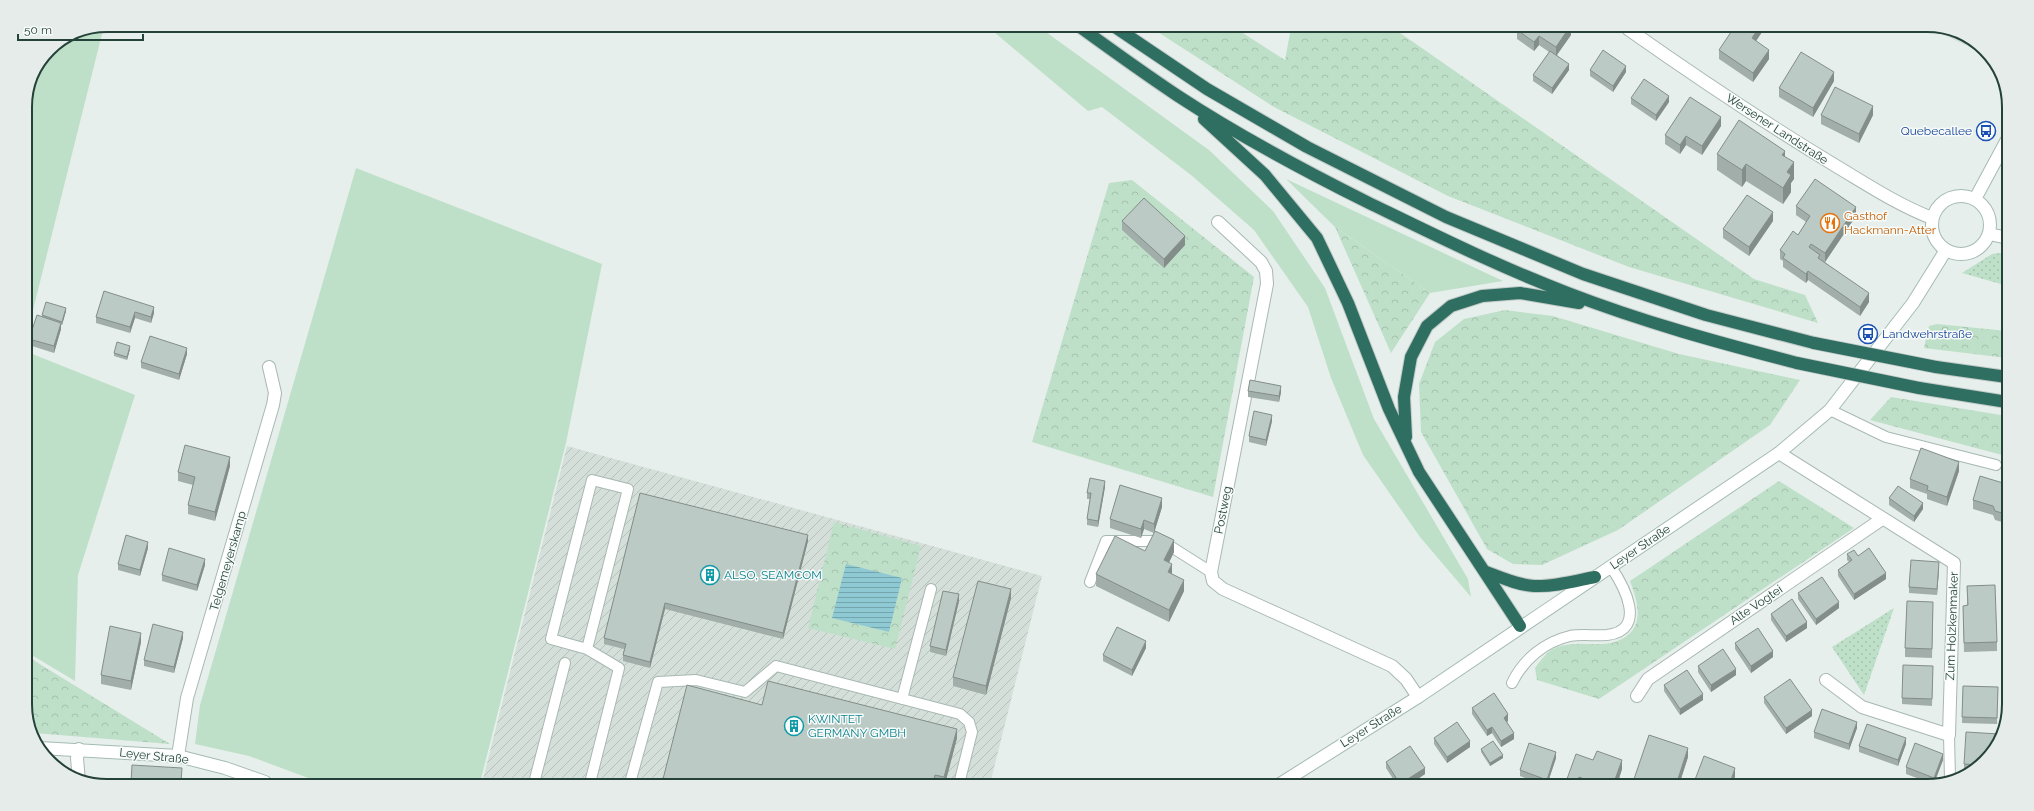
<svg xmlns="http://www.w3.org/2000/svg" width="2034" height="811" viewBox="0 0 2034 811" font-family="Raleway,sans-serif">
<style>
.built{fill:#d4dfda}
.industrial{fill:url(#industrial-furrows)}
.green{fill:#bfe0c8}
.forest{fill:url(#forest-crowns)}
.park{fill:url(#park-dots)}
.water{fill:url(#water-rules)}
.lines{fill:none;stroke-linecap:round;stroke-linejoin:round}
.lane-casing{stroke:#a8b8b2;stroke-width:12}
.street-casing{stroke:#a8b8b2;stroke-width:14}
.secondary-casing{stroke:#a4bbb3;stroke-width:14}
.highway-casing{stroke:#c2cac8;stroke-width:14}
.lane{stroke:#fff;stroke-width:10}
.street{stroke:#fff;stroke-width:12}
.secondary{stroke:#fff;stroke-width:12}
.highway{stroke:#2f6f62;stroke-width:12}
.highway-bridge-casing{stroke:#c2cac8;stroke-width:14;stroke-linecap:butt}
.highway-bridge{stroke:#2f6f62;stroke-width:12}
.wall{fill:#a1aea9}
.shaded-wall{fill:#838d89}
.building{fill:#bbcac4;stroke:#838d89}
.labels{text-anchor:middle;stroke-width:3;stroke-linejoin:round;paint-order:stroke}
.street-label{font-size:12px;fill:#24423a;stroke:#f7fbf9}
.transit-label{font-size:12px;fill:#164399;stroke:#f7fbf9;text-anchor:end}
.food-label{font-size:12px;fill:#c56008;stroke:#f7fbf9;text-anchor:start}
.culture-label{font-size:12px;fill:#0d838f;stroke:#f7fbf9;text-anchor:start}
.rim{fill:none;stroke:#24423a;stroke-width:2}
</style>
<defs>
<pattern id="industrial-furrows" width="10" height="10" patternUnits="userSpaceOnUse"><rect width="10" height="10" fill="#d4dfda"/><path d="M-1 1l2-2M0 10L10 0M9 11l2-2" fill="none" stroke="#b6c1bc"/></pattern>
<pattern id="forest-crowns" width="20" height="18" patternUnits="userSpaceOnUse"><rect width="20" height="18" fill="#bfe0c8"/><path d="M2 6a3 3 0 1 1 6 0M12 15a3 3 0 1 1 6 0" fill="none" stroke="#a4c1ad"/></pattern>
<pattern id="park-dots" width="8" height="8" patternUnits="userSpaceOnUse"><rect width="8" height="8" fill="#bfe0c8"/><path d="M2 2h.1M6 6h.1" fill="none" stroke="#a4c1ad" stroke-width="1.8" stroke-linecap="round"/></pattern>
<pattern id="water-rules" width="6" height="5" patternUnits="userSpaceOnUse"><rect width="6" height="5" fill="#8ec9d4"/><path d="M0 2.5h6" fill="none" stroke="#74a5ad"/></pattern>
</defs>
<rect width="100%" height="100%" fill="#e6efeb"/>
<path class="built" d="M1932,29H1954L1992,58Z"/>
<path class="industrial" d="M567,446L1042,576L990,784L482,783Z"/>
<path class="green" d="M104,26L25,342V102L33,71L49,49L76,31Z
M988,27H1039L1209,150L1273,211L1325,288L1374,419L1468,579L1471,597L1420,537L1363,455L1331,378L1308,307L1254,230L1191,175L1102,107L1088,111Z
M356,168L602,264L566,443L480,783L319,782L249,756L195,744L200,705Z
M1286,179L1503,281L1430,293L1335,227Z
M25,351L135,395L78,575L75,681L25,651Z"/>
<path class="forest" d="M1150,27L1235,28L1285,60L1291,28H1393L1754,279L1805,295L1818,323L1629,267L1448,196L1274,107Z
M1132,180L1254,277L1213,497L1032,442L1109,183Z
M1335,227L1430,293L1391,353Z
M1505,310L1553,316L1679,354L1800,380L1770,425L1618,530L1542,565L1513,564L1487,549L1421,432L1419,384L1435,342L1464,319Z
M1937,324L2007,331V358L1924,348L1929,326Z
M1891,397L2007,416L2006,456L1870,420Z
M1779,481L1854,528L1599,699L1537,680L1535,668C1541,660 1547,651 1557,647C1576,640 1598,647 1615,642C1646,632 1639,604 1630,581Z
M834,522L921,546L895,649L808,628Z
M25,655L170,744L34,733L25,710Z"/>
<path class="park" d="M2008,252V286L1962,273L1992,254Z
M1894,608L1864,695L1832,647Z"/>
<path class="water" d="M846,564L902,578L889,632L832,618Z"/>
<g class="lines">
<g class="lane-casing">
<path id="lane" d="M1830,410L1886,437L1996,465
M1090,582L1106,541H1162L1211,572
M587,649L628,489L592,480L551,639L587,649L619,668L590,783
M1512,683C1523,660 1544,642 1570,636C1581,634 1595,636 1607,635C1648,630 1624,586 1611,567
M902,699L931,589
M1949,735L1950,779
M534,783L565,663
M630,783L658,682L696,680L745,692L776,666L960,714L969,722L972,732L959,784"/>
</g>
<g class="street-casing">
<path id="street" d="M1628,29C1696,77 1765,123 1836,166C1868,185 1898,205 1932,218
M1218,222L1261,262L1266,271L1267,284L1211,572L1213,581L1223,589L1392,666L1406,679L1418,697
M1779,453L1954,563L1949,735L1862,707L1826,680
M1637,696L1648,679L1882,519
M79,749L77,758L79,781
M178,756L187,698L273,405L275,393L269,367"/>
</g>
<g class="secondary-casing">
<path id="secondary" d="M1932 225a29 29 0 1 1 58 0a29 29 0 1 1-58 0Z
M1975,199L2009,136
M1989,234L2008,238
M40,748L178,756L225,768L265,782
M1280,784L1418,697L1779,453L1830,410L1913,303L1946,250"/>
</g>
<g class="highway-casing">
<path id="highway" d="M1080,27C1113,51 1145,74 1178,96C1239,136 1303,170 1367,202C1433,234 1499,267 1568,293C1643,322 1720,343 1797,363
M1115,27L1207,89L1307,147L1446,217L1583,274L1706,315L1814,343
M1204,119L1265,175L1317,238L1348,303L1389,409L1419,472L1520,626
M1936,367L2007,377
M1919,388L2007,402
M1406,437L1404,397L1411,357L1427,326L1451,306L1482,296L1520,293L1579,303
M1484,571C1500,577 1517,585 1534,586C1554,587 1575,581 1595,577"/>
</g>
<use href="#lane" class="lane"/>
<use href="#street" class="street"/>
<use href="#secondary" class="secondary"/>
<use href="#highway" class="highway"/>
<g class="highway-bridge-casing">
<path id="highway-bridge" d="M1814,343L1936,367
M1797,363L1919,388"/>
</g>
<use href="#highway-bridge" class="highway-bridge"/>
</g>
<path class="wall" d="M1571,28V35L1557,55L1569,70L1552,94L1533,81V75L1549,52L1539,45L1534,51L1517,39V30Z
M1762,29V32L1756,41L1769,59L1753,82L1719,59V50Z
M1590,70L1626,72L1613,92L1590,76Z
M1834,81L1813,117L1779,97V88Z
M1631,98L1669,102L1656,121L1631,104Z
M1821,115H1873L1859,143L1821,124Z
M1721,126L1702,155L1686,145L1680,154L1665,144V135Z
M1717,154L1785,157L1794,179L1791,183V192L1783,204L1746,181L1742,187L1717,170Z
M1796,206L1856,216L1825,262L1869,302L1860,316L1808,280L1806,283L1783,267V261L1780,259V250L1798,235L1806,222L1796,215Z
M1122,221L1185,245L1164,268L1122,230Z
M1773,221L1749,256L1723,238V229Z
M104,291L154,313L151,323L135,318L130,333L96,323V317Z
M66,311L62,325H61V329L54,353L29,345V339L42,317V315Z
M130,349L127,360L114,356V353Z
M187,354L179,380L141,368V362Z
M1248,391L1281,392L1279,402L1248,397Z
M1272,421L1266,446L1249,442V436Z
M230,466L215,521L188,514V505L193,485L178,481V472Z
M1959,471L1947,506L1927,499V494L1910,488V479Z
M2006,472V520L2002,522L1995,520L1993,515L1973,509V500L2003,483Z
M1105,487L1098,527L1087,525V519L1090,499H1087V493Z
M640,493L808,541L783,639L665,609L650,668L623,661V655L624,649L604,644V638Z
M1889,498L1923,509L1914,522L1889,505Z
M1162,507L1154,533L1144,529L1141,538L1110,528V519Z
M148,548L140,576L118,570V564Z
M1145,551L1174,552L1169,563L1172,574L1184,591L1169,622L1096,586V574Z
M1847,554L1858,556L1886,579L1854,600L1838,576V570L1849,562L1847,560Z
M205,565L197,591L162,581V575Z
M1939,569L1937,595L1909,593V587Z
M1967,586L1997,642V651L1964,652L1963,606L1967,605Z
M1798,593L1839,608L1816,625L1798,599Z
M1011,598L986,695L953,686V677Z
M959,601L946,656L930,652V646Z
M1933,611L1932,658L1905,657V648Z
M1771,614L1807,628L1786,642L1771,620Z
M183,638L174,673L144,666V660Z
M141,642L131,690L101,684V675Z
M1735,643L1773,657L1751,673L1735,649Z
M1146,648L1132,676L1103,661V655Z
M1698,666L1736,675L1711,692L1698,672Z
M1933,672L1932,706L1902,704V698Z
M1664,685L1703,700L1680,715L1664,691Z
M1963,686L1998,687L1997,724L1962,723Z
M1764,697L1812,716L1786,734L1764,703Z
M762,705L957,738L945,784L662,783Z
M1472,708L1508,721L1507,722L1514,739L1501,747L1492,733L1487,736L1472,714Z
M1857,728L1849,750L1814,738V732Z
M1434,738L1470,747L1447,763L1434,744Z
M1999,739L1974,770H1964V764Z
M1906,744L1898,766L1859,752V746Z
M1481,749L1503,758L1490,766L1481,752Z
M1688,757L1679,785H1633V782Z
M1556,758L1547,785H1545L1520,776V770Z
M1593,760L1622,769L1617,785H1567V779Z
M1943,760L1933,784L1906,774V767Z
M1386,762L1425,774L1409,785H1397L1386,768Z"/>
<path class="shaded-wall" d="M1569,28H1571V35L1556,56V47Z
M1758,29H1762V32L1752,47V38Z
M1539,36V45L1534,51V42Z
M1769,50V59L1753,82V73Z
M1569,64V70L1552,94V88Z
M1626,66V72L1613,92V86Z
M1834,72V81L1813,117V108Z
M1669,96V102L1656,121V115Z
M1873,106V115L1859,143V134Z
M1721,117V126L1702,155V146Z
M1686,136V145L1680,154V145Z
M1785,151V168L1782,155Z
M1794,162V179L1791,183V192L1783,204V188L1787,172Z
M1746,164V181L1742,187V170Z
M1856,207V216L1825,262V253Z
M1773,212V221L1749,256V247Z
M1185,236V245L1164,268V259Z
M1808,271V280L1806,283V274Z
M1869,293V302L1860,316V307Z
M154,307V313L151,323V317Z
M66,308V311L62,325V322Z
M135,312V318L130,333V327Z
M61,323V329L54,353V346Z
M130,346V349L127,360V357Z
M187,348V354L179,380V374Z
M1281,386V392L1279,402V396Z
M1272,415V421L1266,446V440Z
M230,457V466L215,521V512Z
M1959,462V471L1947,506V497Z
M1105,481V487L1098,527V521Z
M1162,498V507L1154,533V524Z
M1923,503V509L1914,522V516Z
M2006,511V520L2002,522V513Z
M1144,520V529L1141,538V529Z
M808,535V541L783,639V633Z
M1174,540V552L1164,572V560Z
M148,542V548L140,576V570Z
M205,559V565L197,591V585Z
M1939,562V569L1937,595V589Z
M1172,564V576L1168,572Z
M1886,573V579L1854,600V594Z
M1184,580V591L1169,622V610Z
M1011,589V598L986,695V686Z
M959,594V601L946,656V650Z
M1839,602V608L1816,625V619Z
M665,603V609L650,668V662Z
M1807,622V628L1786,642V636Z
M183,632V638L174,673V667Z
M141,633V642L131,690V681Z
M1146,641V648L1132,676V670Z
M1773,651V657L1751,673V666Z
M1736,669V675L1711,692V685Z
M1703,694V700L1680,715V709Z
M1812,710V716L1786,734V728Z
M1508,714V721L1504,724V718Z
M1857,722V728L1849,750V744Z
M1492,727V733L1487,736V730Z
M957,729V738L945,784H944V777Z
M1514,733V739L1501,747V741Z
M1906,738V744L1898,766V760Z
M1470,741V747L1447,763V757Z
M1688,748V757L1679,785H1676Z
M1556,752V758L1547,785V780Z
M1943,754V760L1934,784V778Z
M1503,755V758L1490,766V763Z
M1622,760V769L1617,785H1613Z
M1425,768V774L1409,785H1400V784Z
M1735,768V777L1732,786H1729Z
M935,775V784H933Z
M1579,777V785H1577V782Z"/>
<path class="building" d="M1519,28H1569L1556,47L1539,36L1534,42L1517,30Z
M1733,29H1758L1752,38L1769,50L1753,73L1719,50Z
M1603,50L1626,66L1613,86L1590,70Z
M1550,51L1569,64L1552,88L1533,75Z
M1801,52L1834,72L1813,108L1779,88Z
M1644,79L1669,96L1656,115L1631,98Z
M1835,87L1873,106L1859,134L1821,115Z
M1690,97L1721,117L1702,146L1686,136L1680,145L1665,135Z
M1739,120L1785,151L1782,155L1794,162L1787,172L1791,175L1783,188L1746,164L1742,170L1717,154Z
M1815,179L1856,207L1825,253L1811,244L1809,247L1820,255L1818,258L1869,293L1860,307L1808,271L1806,274L1783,258L1785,254L1780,250L1793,231L1798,235L1810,216L1796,206Z
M1747,195L1773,212L1749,247L1723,229Z
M1144,198L1185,236L1164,259L1122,221Z
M104,291L154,307L151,317L135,312L130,327L96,317Z
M46,302L66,308L62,322L42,315Z
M37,315L61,323L54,346L29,339Z
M150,336L187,348L179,374L141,362Z
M117,342L130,346L127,357L114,353Z
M1250,380L1281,386L1279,396L1248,391Z
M1254,411L1272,415L1266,440L1249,436Z
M185,445L230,457L215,512L188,505L195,477L178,472Z
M1921,448L1959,462L1947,497L1927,490L1928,486L1910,479Z
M2006,472V496L2004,495L2001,498L2006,500V511L2002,513L1995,511L1993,506L1973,500L1980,476L2003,483Z
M1090,478L1105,481L1098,521L1087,519L1091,493H1087Z
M1120,485L1162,498L1154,524L1144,520L1141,529L1110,519Z
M1898,486L1923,503L1914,516L1889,498Z
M640,493L808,535L783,633L665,603L650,662L623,655L626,644L604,638Z
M1155,531L1174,540L1164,560L1172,564L1168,572L1184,580L1169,610L1096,574L1115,536L1145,551Z
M126,535L148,542L140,570L118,564Z
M169,548L205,559L197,585L162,575Z
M1869,548L1886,573L1854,594L1838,570L1852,560L1847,554L1854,550L1858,556Z
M1911,560L1939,562L1937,589L1909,587Z
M1822,577L1839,602L1816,619L1798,593Z
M978,581L1011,589L986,686L953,677Z
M1995,585L1997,642L1964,643L1963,606L1968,605L1967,586Z
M943,591L959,594L946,650L930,646Z
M1792,599L1807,622L1786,636L1771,614Z
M1907,601L1933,602L1932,649L1905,648Z
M153,624L183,632L174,667L144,660Z
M110,626L141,633L131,681L101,675Z
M1117,627L1146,641L1132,670L1103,655Z
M1758,628L1773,651L1751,666L1735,643Z
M1723,649L1736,669L1711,685L1698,666Z
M1903,665L1933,666L1932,699L1902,698Z
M1687,670L1703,694L1680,709L1664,685Z
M1790,679L1812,710L1786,728L1764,697Z
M768,681L957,729L944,777L935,775L933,784L662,783L687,685L762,705Z
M1963,686L1998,687L1997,718L1962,717Z
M1494,693L1508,714L1504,718L1514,733L1501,741L1492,727L1487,730L1472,708Z
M1822,709L1857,722L1849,744L1814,732Z
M1457,722L1470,741L1447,757L1434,738Z
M1867,724L1906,738L1898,760L1859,746Z
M1966,732L1999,734L1998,739L1979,765L1964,764Z
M1649,735L1688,748L1676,785H1644L1633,782Z
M1493,741L1503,755L1490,763L1481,749Z
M1529,743L1556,752L1547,780L1520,770Z
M1915,743L1943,754L1934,778L1906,767Z
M1410,746L1425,768L1400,784L1386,762Z
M1597,751L1622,760L1613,785H1601L1579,777L1577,782L1567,779L1576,754L1593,760Z
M1704,756L1735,768L1729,786L1693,785Z
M132,765L182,768L181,782H131Z"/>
<defs>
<g id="bus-ring" transform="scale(1)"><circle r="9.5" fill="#f7fbf9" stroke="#1a4fb4" stroke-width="1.5"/><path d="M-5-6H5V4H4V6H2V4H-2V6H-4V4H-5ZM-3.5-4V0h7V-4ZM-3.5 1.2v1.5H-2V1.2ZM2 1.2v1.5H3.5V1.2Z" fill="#1a4fb4"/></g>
<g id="restaurant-ring" transform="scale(1)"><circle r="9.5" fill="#f7fbf9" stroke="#e8710a" stroke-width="1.5"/><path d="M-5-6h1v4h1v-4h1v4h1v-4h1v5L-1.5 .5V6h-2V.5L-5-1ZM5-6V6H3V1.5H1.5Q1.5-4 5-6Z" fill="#e8710a"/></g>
<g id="building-ring" transform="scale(1)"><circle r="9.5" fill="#f7fbf9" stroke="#0f9aa8" stroke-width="1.5"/><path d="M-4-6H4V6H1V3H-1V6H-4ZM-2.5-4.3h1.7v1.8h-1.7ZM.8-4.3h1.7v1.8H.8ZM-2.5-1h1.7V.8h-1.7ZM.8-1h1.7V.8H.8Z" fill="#0f9aa8"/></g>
</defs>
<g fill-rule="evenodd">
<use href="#bus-ring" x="1986" y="131"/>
<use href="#restaurant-ring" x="1830" y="223"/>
<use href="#bus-ring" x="1868" y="334"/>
<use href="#building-ring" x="710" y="575"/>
<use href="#building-ring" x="794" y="726"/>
</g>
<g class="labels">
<g class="street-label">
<text transform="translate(1777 129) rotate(33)" y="4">Wersener Landstraße</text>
<text transform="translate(1223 510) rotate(-79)" y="4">Postweg</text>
<text transform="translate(1640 547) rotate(-34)" y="4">Leyer Straße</text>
<text transform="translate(228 561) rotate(-74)" y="4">Telgemeyerskamp</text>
<text transform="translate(1756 605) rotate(-34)" y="4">Alte Vogtei</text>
<text transform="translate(1952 626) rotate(-88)" y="4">Zum Holzkenmaker</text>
<text transform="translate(1371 726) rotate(-32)" y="4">Leyer Straße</text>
<text transform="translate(154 756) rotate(6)" y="4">Leyer Straße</text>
</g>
<g class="transit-label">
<text x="1972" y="135">Quebecallee</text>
<text x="1882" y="338" text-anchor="start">Landwehrstraße</text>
</g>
<g class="food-label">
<text x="1844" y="220">Gasthof<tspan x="1844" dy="14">Hackmann-Atter</tspan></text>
</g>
<g class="culture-label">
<text x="724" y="579">ALSO, SEAMCOM</text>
<text x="808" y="723">KWINTET<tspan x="808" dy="14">GERMANY GMBH</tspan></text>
</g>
</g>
<path d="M0 0H2034V811H0ZM107 32H1927A75 75 0 0 1 2002 107V704A75 75 0 0 1 1927 779H107A75 75 0 0 1 32 704V107A75 75 0 0 1 107 32Z" fill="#e6ecea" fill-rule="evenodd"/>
<path class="rim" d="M107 32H1927A75 75 0 0 1 2002 107V704A75 75 0 0 1 1927 779H107A75 75 0 0 1 32 704V107A75 75 0 0 1 107 32Z"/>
<path d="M18 34v6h125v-6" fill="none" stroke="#24423a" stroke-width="2"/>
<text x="24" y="34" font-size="12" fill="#24423a" stroke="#f7fbf9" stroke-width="3" paint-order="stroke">50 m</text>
</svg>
